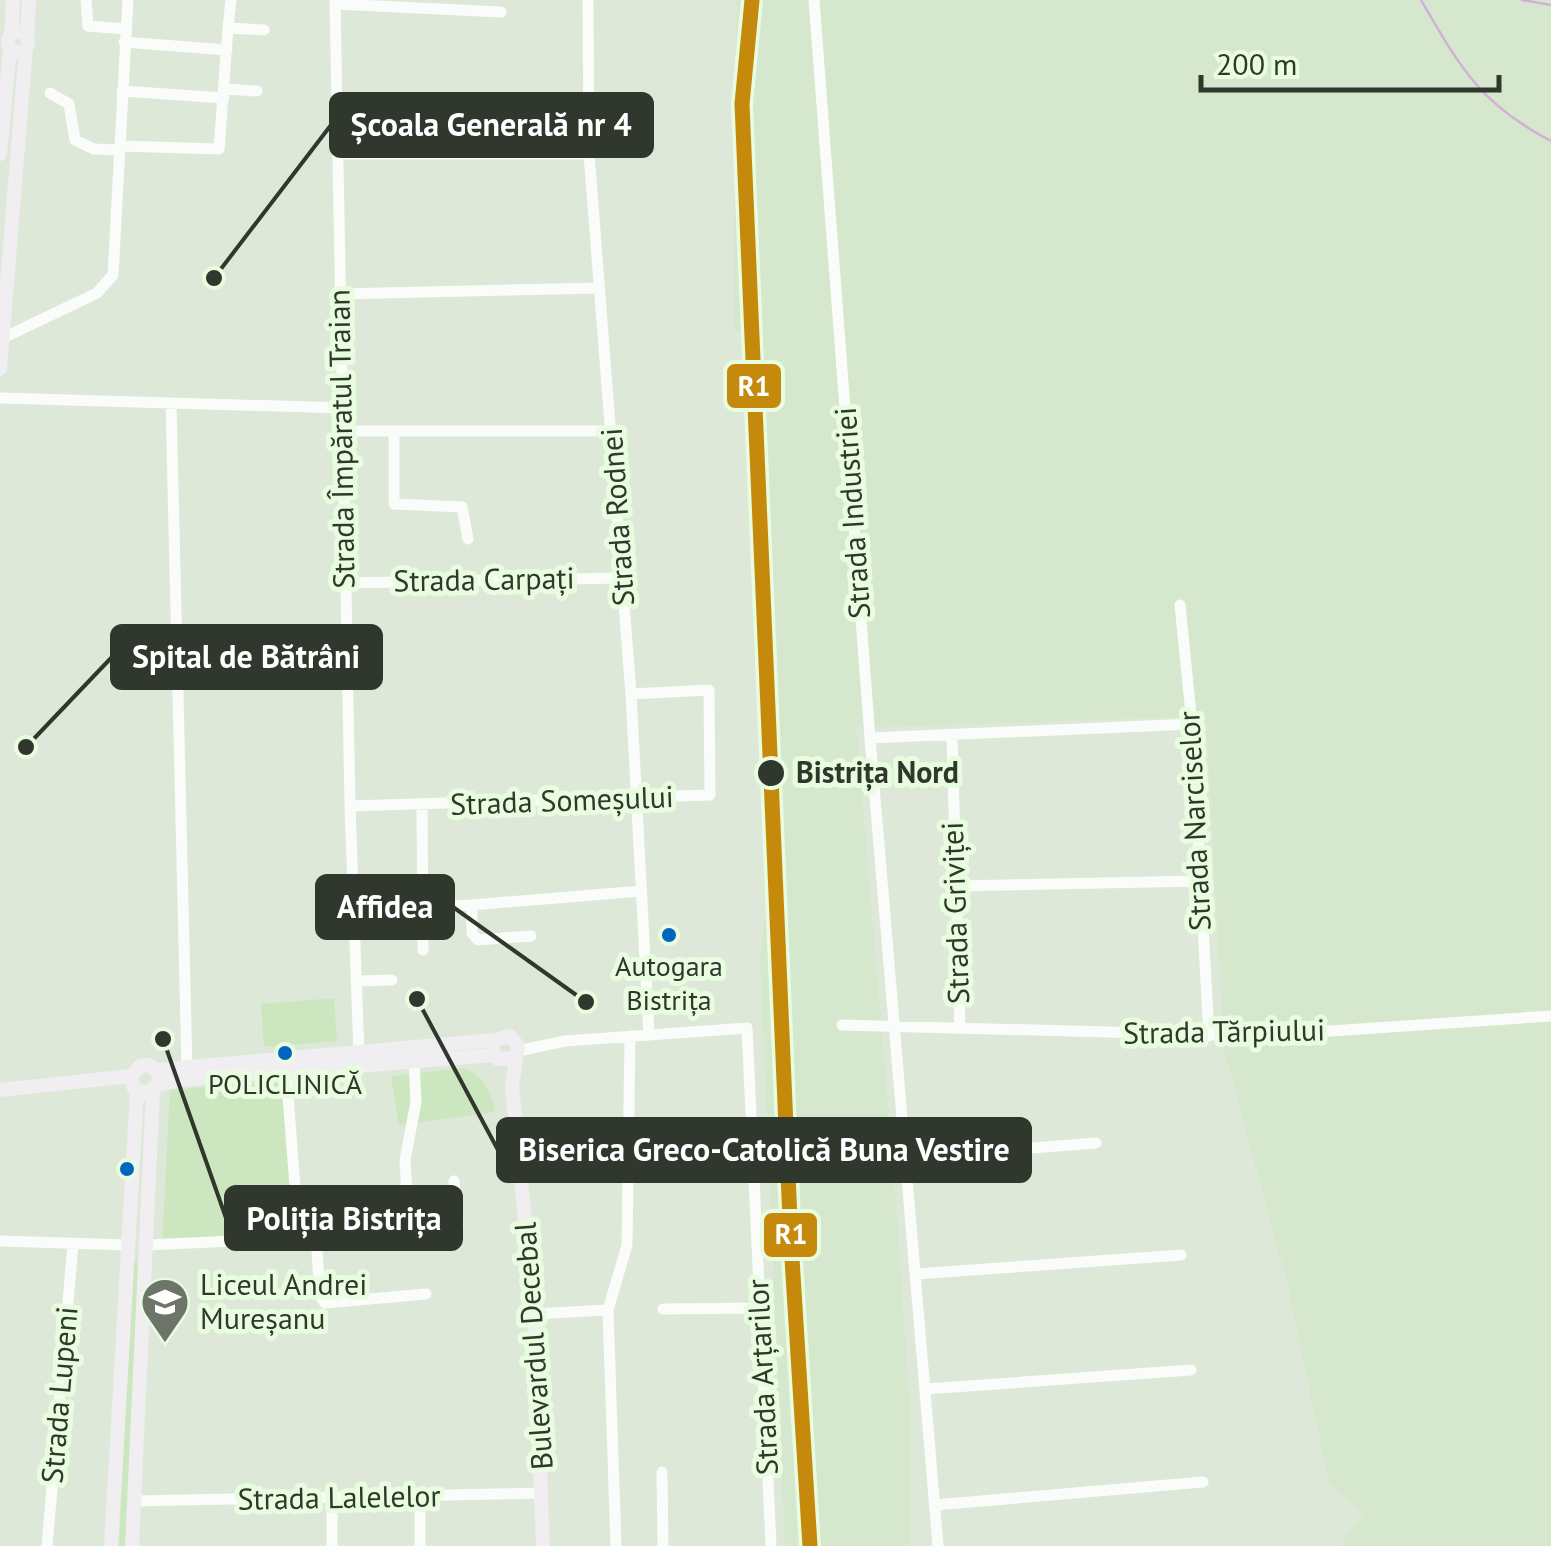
<svg xmlns="http://www.w3.org/2000/svg" width="1551" height="1546" viewBox="0 0 1551 1546" font-family="'PT Sans',sans-serif">
<style>
.built{fill:#d5e7cc}
.green{fill:#cce7bf}
.lines{fill:none;stroke-linecap:round;stroke-linejoin:round}
.stream{stroke:#d3afd9;stroke-width:2.5}
.minor{stroke:#fafcf9;stroke-width:11}
.major{stroke:#f0eef0;stroke-width:14}
.rail{stroke:#c0c3be;stroke-width:2.5}
.rail-1-casing{stroke:#e8fcdf;stroke-width:22}
.rail-1{stroke:#c58a0b;stroke-width:15}
.stop-dot{fill:#30372c;stroke:#e8fcdf;stroke-width:4}
.bus-dot{fill:#0065bd;stroke:#e8fcdf;stroke-width:4}
.labels{text-anchor:middle;stroke-width:10;stroke-linejoin:round;paint-order:stroke}
.bus-label{font-size:28px;fill:#30372c;stroke:#e8fcdf}
.street-label{font-size:30px;fill:#30372c;stroke:#e8fcdf}
.stop-label{font-size:30px;font-weight:bold;fill:#30372c;stroke:#e8fcdf;text-anchor:start}
.poi-label{font-size:30px;fill:#30372c;stroke:#e8fcdf;text-anchor:start}
.leader{fill:none;stroke:#30372c;stroke-width:4}
.callout-dot{fill:#30372c;stroke:#e8fcdf;stroke-width:4}
.callout{fill:#30372c;stroke:#30372c;stroke-width:4}
.callout-label{font-size:32px;text-anchor:middle;font-weight:bold;fill:#fff}
.line-badge{stroke:#e8fcdf;stroke-width:4}
.badge-label{font-size:28px;text-anchor:middle;font-weight:bold;fill:#fff}
</style>
<rect width="100%" height="100%" fill="#dde8d8"/>
<path class="built" d="M737,0H1551V1546H1339L1364,1514L1329,1483L1288,1286L1224,1049L1206,716L856,728L894,1176L910,1412L911,1546H785L760,956L767,906V835L754,656L756,506L746,334L733,330Z"/>
<path class="green" d="M334,998L337,1041L264,1047L261,1004Z
M464,1068C485,1078 490,1089 495,1112L399,1125L391,1076Z
M286,1081L299,1238L162,1247L170,1090Z
M133,1262L142,1263L128,1546H119Z"/>
<g class="lines">
<path class="stream" d="M1421,0C1460,67 1480,104 1551,141
M1522,0L1551,5"/>
<path class="minor" d="M86,0L88,26L125,29
M335,0L350,806L359,1054
M588,0L589,154L631,694L649,1035
M814,0L870,738L938,1546
M335,4L501,12
M228,28L231,0
M124,42L227,50
M225,89L257,91
M122,91L224,98
M50,93L69,104L75,140L94,149L118,150
M119,146L219,149L228,28L264,30
M338,154H589
M339,294L599,288
M3,338L97,293L113,275L128,0
M0,398L345,408
M171,404L187,1069
M346,431H613
M394,431V504L462,507L468,539
M346,583L622,578
M1180,605L1192,724L1209,1036
M952,736L960,1029
M870,738L1192,724
M350,806L710,795L709,690L631,694
M422,806L423,950
M953,886L1198,881
M472,905V933L478,940L531,936
M356,908L472,905L641,891
M357,981L392,980
M842,1025L1257,1036L1551,1016
M518,1051L565,1041L747,1028L771,1546
M286,1071L299,1238
M907,1158L1096,1143
M454,1181L458,1226
M316,1236L320,1296L325,1303L426,1294
M0,1241L129,1245
M146,1245L299,1238L402,1224L408,1213L405,1160L416,1102L414,1059
M916,1274L1181,1255
M663,1309L760,1308
M534,1314L608,1310
M926,1389L1191,1370
M662,1472L663,1546
M420,1495V1546
M134,1501L543,1493
M935,1505L1203,1482
M47,1546L73,1244
M332,1546V1500
M616,1546L608,1310L627,1245L630,1036"/>
<path class="major" d="M8 42a10 10 0 1 1 20 0a10 10 0 1 1-20 0Z
M11,35L13,0
M27,37L29,0
M0,154L10,48
M0,369L26,48
M514,1058L498,1059L492,1050L495,1040L510,1036L518,1046L512,1086L534,1314L543,1546
M156,1070L495,1040
M159,1084V1074L149,1065L140,1066L131,1076L134,1088L145,1094L159,1084L181,1080L494,1055
M0,1090L131,1076
M111,1546L137,1091
M132,1546L153,1091"/>
<path class="rail" d="M742,104L791,1243L810,1546"/>
<g class="rail-1-casing">
<path id="rail-1" d="M752,0L742,104L791,1243L810,1546"/>
</g>
<use href="#rail-1" class="rail-1"/>
</g>
<defs>
<g id="university-pin" transform="scale(2.5)"><path d="M0 17L-7.5 6A9.5 9.5 0 1 1 7.5 6Z" fill="#6d7568" stroke="#e8fcdf"/><path d="M0-5L7-2L0 1L-7-2ZM-4 1L0 2.5L4 1V4Q0 6-4 4Z" fill="#fff"/></g>
</defs>
<g fill-rule="evenodd">
<use href="#university-pin" x="165" y="1302"/>
</g>
<circle class="stop-dot" cx="771" cy="773" r="15"/>
<g class="bus-dot">
<circle cx="669" cy="935" r="9"/>
<circle cx="285" cy="1053" r="9"/>
<circle cx="127" cy="1169" r="9"/>
</g>
<g class="labels">
<g class="bus-label">
<text x="669" y="976">Autogara<tspan x="669" dy="34">Bistrița</tspan></text>
<text x="285" y="1094">POLICLINICĂ</text>
</g>
<g class="street-label">
<text transform="translate(342 439) rotate(-91)" y="10">Strada Împăratul Traian</text>
<text transform="translate(853 513) rotate(-94)" y="10">Strada Industriei</text>
<text transform="translate(618 517) rotate(-94)" y="10">Strada Rodnei</text>
<text transform="translate(484 580) rotate(-1)" y="10">Strada Carpați</text>
<text transform="translate(562 801) rotate(-2)" y="10">Strada Someșului</text>
<text transform="translate(1195 821) rotate(-93)" y="10">Strada Narciselor</text>
<text transform="translate(956 913) rotate(-92)" y="10">Strada Griviței</text>
<text transform="translate(1224 1032) rotate(-1)" y="10">Strada Tărpiului</text>
<text transform="translate(534 1346) rotate(-94)" y="10">Bulevardul Decebal</text>
<text transform="translate(763 1377) rotate(-93)" y="10">Strada Arțarilor</text>
<text transform="translate(60 1395) rotate(-85)" y="10">Strada Lupeni</text>
<text transform="translate(339 1498) rotate(-1)" y="10">Strada Lalelelor</text>
</g>
<g class="stop-label">
<text x="796" y="783">Bistrița Nord</text>
</g>
<g class="poi-label">
<text x="200" y="1295">Liceul Andrei<tspan x="200" dy="34">Mureșanu</tspan></text>
</g>
</g>
<path class="leader" d="M214 278L331 125M26 747L112 657M586 1002L453 907M417 999L498 1150M163 1039L226 1218"/>
<g class="callout-dot">
<circle cx="214" cy="278" r="10"/>
<circle cx="26" cy="747" r="10"/>
<circle cx="586" cy="1002" r="10"/>
<circle cx="417" cy="999" r="10"/>
<circle cx="163" cy="1039" r="10"/>
</g>
<g class="callout">
<rect x="331" y="94" width="321" height="62" rx="10"/>
<rect x="112" y="626" width="269" height="62" rx="10"/>
<rect x="317" y="876" width="136" height="62" rx="10"/>
<rect x="498" y="1119" width="532" height="62" rx="10"/>
<rect x="226" y="1187" width="235" height="62" rx="10"/>
</g>
<g class="callout-label">
<text x="491" y="136">Școala Generală nr 4</text>
<text x="246" y="668">Spital de Bătrâni</text>
<text x="385" y="918">Affidea</text>
<text x="764" y="1161">Biserica Greco-Catolică Buna Vestire</text>
<text x="344" y="1230">Poliția Bistrița</text>
</g>
<g class="line-badge">
<rect x="725" y="362" width="58" height="48" rx="10" fill="#c58a0b"/>
<rect x="762" y="1211" width="57" height="48" rx="10" fill="#c58a0b"/>
</g>
<g class="badge-label">
<text x="754" y="396">R1</text>
<text x="791" y="1244">R1</text>
</g>
<path d="M1201 75v15h298v-15" fill="none" stroke="#30372c" stroke-width="5"/>
<text x="1216" y="75" font-size="30" fill="#30372c" stroke="#e8fcdf" stroke-width="8" paint-order="stroke">200 m</text>
</svg>
